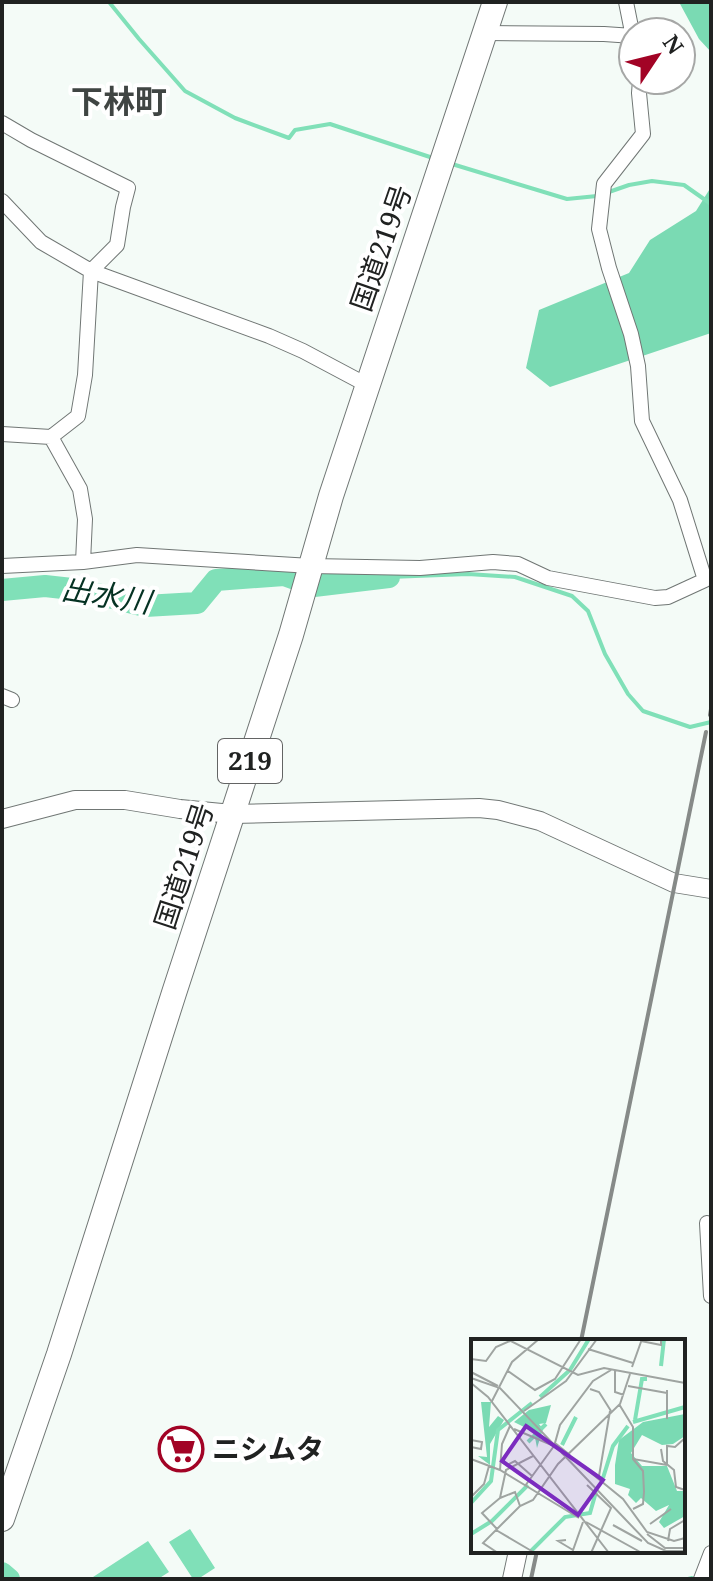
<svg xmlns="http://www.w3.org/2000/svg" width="713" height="1581" viewBox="0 0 713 1581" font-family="'Noto Serif','Noto Sans JP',serif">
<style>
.forest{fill:#7adab3}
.water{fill:#80e0b8}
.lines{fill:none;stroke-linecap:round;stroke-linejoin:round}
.stream{stroke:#80e0b8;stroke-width:4}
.river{stroke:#80e0b8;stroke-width:22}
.minor-casing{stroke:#707674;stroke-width:16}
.tertiary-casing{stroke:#707674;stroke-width:20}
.trunk-casing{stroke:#707674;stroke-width:26}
.minor{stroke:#fff;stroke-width:14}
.tertiary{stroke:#fff;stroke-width:18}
.trunk{stroke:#fff;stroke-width:24}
.rail{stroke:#868a88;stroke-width:4}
.labels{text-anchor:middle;stroke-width:8;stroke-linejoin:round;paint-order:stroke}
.shield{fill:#fff;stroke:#636464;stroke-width:2}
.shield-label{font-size:26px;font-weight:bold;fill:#202221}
.street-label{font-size:28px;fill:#202221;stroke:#fff}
.poi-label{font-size:28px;font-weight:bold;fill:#202221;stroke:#fff;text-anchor:start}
.water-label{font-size:30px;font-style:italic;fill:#053223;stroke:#fff}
.quarter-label{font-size:32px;font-weight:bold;fill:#404543;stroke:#fff}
.inset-river{fill:none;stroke:#80e0b8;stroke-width:4}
.inset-road{fill:none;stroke:#9fa4a1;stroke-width:2}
.view{fill:#7b2cbf;fill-opacity:0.15;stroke:#7b2cbf;stroke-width:4}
.inset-edge{fill:none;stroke:#202221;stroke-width:4}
</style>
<rect width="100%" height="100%" fill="#f4fbf7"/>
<path class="forest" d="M679,2H711V52L699,39Z
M711,187V333L550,387L526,368L539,310L629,273L650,240L696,211Z"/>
<path class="water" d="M190,1529L215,1568L198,1579H193L169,1542Z
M148,1541L169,1572L158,1579H90Z"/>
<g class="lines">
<path class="stream" d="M109,2L139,39L185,91L235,118L289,138L295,130L330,124L436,159
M452,164L567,199L597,196
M606,193L629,185L652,181L684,185L711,204
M389,577L468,574L515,577L572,596L588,611L605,654L628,694L643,711L690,727L711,722
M688,1579L692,1578L694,1579"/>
<path class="river" d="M2,590L45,586L81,590L145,606L197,603L216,580L284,575L314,586L389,577
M2,1573L9,1579"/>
<g class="minor-casing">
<path id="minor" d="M626,2L633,37
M486,33L604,34L633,36
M2,123L31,140L128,188L123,207L117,245L91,271L85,375L78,416L51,437L80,489L85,519L83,562
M2,201L41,242L91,271L269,336L303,351L367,385
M2,434L51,437
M2,566L83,562L137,555L311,566L420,568L493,562L518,564L548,578L655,598L668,597L705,580L680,500L642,421L638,366L631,334L609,268L599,229L604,184L643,134L639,93L640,80
M2,696L12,700
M707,1223L711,1296
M701,1579L711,1553"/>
</g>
<g class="tertiary-casing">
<path id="tertiary" d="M2,819L75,800H125L180,809L232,814L479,808L498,810L540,821L674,883L711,889
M512,1579L518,1551"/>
</g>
<g class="trunk-casing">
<path id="trunk" d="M2,1519L59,1354L174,993L291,635L331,496L495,2"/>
</g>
<use href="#minor" class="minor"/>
<use href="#tertiary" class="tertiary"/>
<use href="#trunk" class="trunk"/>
<path class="rail" d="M710,715L711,709
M581,1341L706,732
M531,1579L537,1551"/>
</g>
<defs>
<g id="supermarket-ring" transform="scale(2.3)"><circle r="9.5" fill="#fff" stroke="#a20325" stroke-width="1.5"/><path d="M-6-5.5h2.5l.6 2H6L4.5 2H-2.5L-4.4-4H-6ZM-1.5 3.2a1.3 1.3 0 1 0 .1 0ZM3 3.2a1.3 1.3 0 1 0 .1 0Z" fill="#a20325"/></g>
</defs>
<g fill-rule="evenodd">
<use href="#supermarket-ring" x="181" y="1449"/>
</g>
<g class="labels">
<rect class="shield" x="218" y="739" width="64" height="44" rx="6"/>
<g class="shield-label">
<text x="250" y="770">219</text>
</g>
<g class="street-label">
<text transform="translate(381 248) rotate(-71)" y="10">国道219号</text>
<text transform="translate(184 866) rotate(-72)" y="10">国道219号</text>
</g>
<g class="poi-label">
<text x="212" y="1459">ニシムタ</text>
</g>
<g class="water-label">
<text transform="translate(106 596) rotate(9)" y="10">出水川</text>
</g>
<g class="quarter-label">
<text x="119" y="113">下林町</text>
</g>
</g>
<g transform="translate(471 1339)">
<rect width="214" height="214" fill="#f4fbf7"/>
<path d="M10,63H20L18,88L27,77L33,81L19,105V126L7,117L16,118ZM80,66L75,84L68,85L72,90L66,109L63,93L43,83L58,71ZM214,75V97L202,105L191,106L171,96L160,114L171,127H196L206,152H213L214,177L193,189L188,183L198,166L185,172L170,159L165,164L157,156L159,150L144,145V126L148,101L172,83Z" fill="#7adab3"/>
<path class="inset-river" d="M190,27L193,0M69,58L99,31L118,0M164,81L171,40H176M162,83L214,68M57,103L75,85M91,106L105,78M132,139L142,107L157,87M0,164L20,142L27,91L61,64M0,195L21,182L57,146M60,212L94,178L119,174L125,153"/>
<path class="inset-road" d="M36,0L107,36L133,29L214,44M170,2L190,6V0M117,10L162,24M0,20L15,22L25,8L39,2M161,28L171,0M37,32L64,51L84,40L110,0M144,32V53L153,56M0,33L27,47M0,39L29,49L89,112M0,44L17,58L138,214M157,47L196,54M119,50L128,53L140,72M21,62L41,23L68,0M148,65L162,88V120L196,126M53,72L95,42L126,0M196,80V51M43,90L83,107L54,147M0,101L11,103L10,110L0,108M190,110L192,122L203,131L205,148L214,151M90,113L177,204L195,212H214M99,116L84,104L89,86L122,42L140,31M0,120L29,131L108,179M162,120L172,132L173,153L172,165L162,170M29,122L36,126L44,122L61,137M196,126V107L204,108L214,99M114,129L152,160L176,193L203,202L214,199M29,131L31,105L39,87M128,137L139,72M116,146L140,169L120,214M0,158L13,145L18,127M29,159L44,153L49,167M115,183L171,214M179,185L200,170M142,186L171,202M26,190L11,174L29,159L35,131L62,117M25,191L64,214M176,195L194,209H214M95,201L87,202L102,211M197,202L199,190L214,181M27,214L12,204L49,167L62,161L87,125L149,65L159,35M101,214L112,183"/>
<path class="view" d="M55,87L132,141L107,176L31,122Z"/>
<rect width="214" height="214" class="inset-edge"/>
</g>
<rect width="713" height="1581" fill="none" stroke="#202221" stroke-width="8"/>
<g transform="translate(657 56) rotate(55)"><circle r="38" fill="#ffffff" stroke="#a6a7a6" stroke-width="2"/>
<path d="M0-6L14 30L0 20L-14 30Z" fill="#a20325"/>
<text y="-12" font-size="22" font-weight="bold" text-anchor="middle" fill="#202221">N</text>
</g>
</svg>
